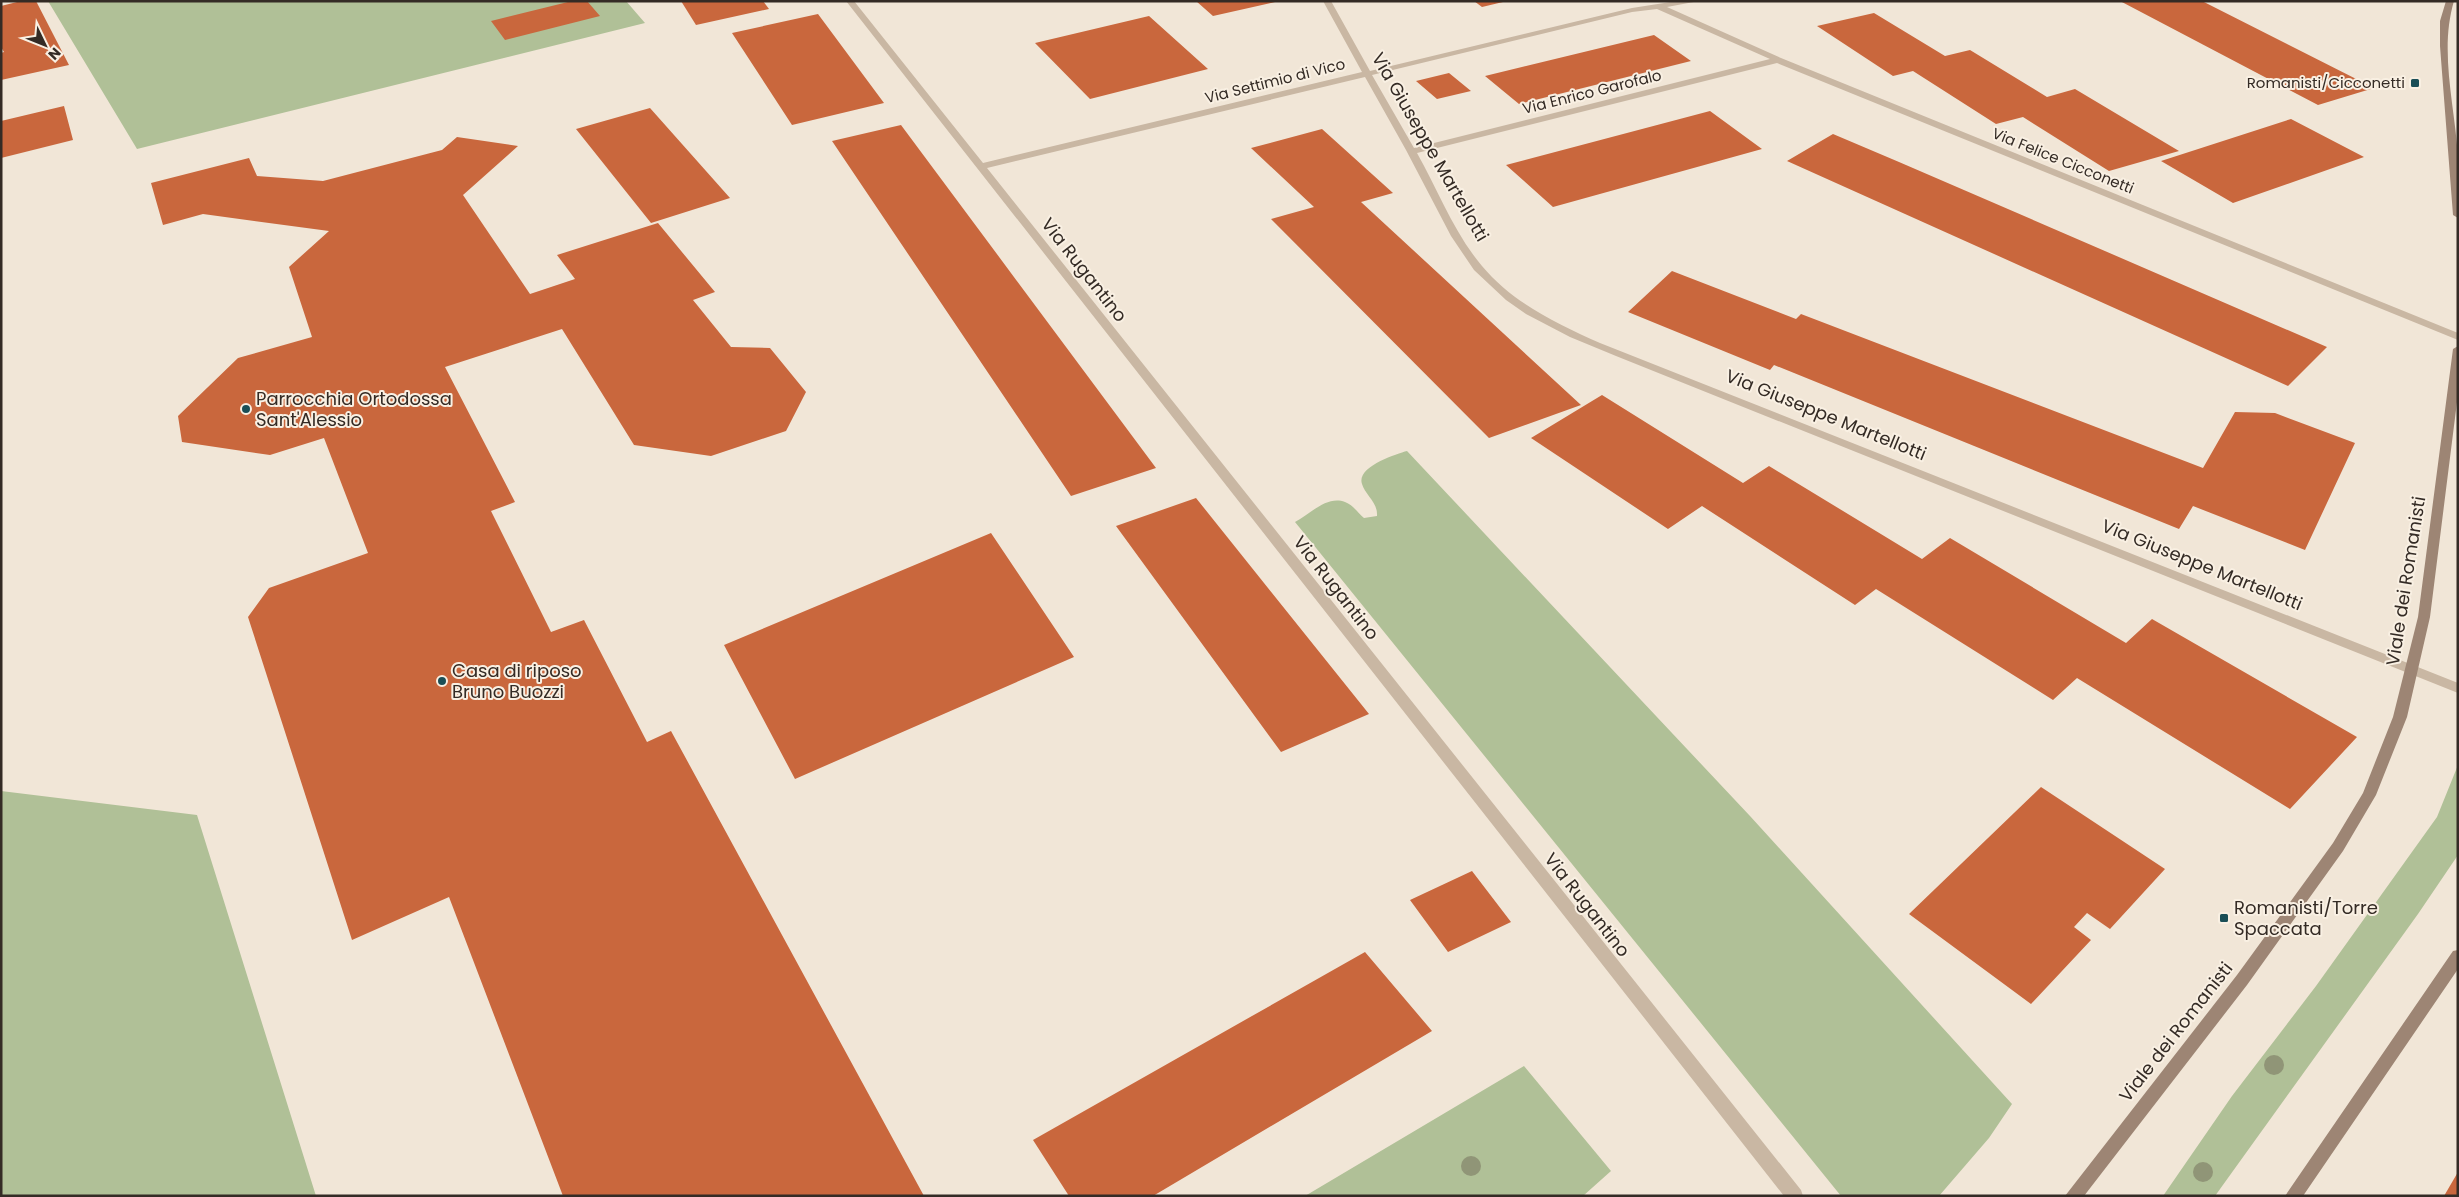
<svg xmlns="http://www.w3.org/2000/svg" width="2459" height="1197" viewBox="0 0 2459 1197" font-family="Poppins,sans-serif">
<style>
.green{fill:#b0c097}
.building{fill:#c9673d}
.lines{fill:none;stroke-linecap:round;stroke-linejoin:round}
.street{fill:#c9b7a3;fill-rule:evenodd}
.secondary{fill:#9d8574;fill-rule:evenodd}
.tree{fill:#909577}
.poi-dot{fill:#1a4e56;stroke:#f9f0e3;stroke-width:2}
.labels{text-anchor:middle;stroke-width:4;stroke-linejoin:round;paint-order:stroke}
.far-street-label{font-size:15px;fill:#342b25;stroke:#f9f0e3}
.far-poi-label{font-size:15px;fill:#342b25;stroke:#f9f0e3;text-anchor:end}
.street-label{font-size:18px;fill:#342b25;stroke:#f9f0e3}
.poi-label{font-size:18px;fill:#342b25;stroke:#f9f0e3;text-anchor:start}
</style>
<rect width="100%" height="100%" fill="#f1e6d7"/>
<path class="green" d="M48,1H626L645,23L137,149Z
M1407,451L1750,816L2012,1104L1989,1138L1939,1196H1841L1295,522C1310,514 1327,495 1345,502C1353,505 1358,513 1364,518L1377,516C1378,502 1365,495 1362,484C1356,467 1396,454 1407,451Z
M2458,765V855L2418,914L2215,1196H2163L2232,1096L2316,986L2437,817Z
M1,791L197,815L316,1196H1Z
M1524,1066L1611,1171L1583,1196H1305Z"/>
<path class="building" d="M21,1H36L69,65L1,80V53L4,52L1,47V6Z
M572,1H587L600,16L505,40L491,21Z
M681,1H763L769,9L696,25Z
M1196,1H1275V2L1213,16Z
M1474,1H1503V2L1482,7Z
M2120,1H2202L2374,88L2318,105Z
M1874,13L1945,56L1970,50L2047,97L2075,89L2179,151L2109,171L2023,117L1996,124L1913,71L1893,76L1817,26Z
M818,14L884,103L792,125L732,33Z
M1149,16L1208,69L1090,99L1035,43Z
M1654,35L1691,61L1519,104L1485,76Z
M1449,73L1471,91L1437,99L1416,81Z
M64,106L73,140L1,158V121Z
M650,108L730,198L651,223L576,129Z
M1710,111L1762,149L1553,207L1506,165Z
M2291,119L2364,157L2233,203L2161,161Z
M901,125L1156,468L1071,496L832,141Z
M1322,129L1393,193L1361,202L1581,405L1489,438L1271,219L1314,207L1251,148Z
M1833,134L1899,162L2327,347L2288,386L1787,161Z
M457,137L518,146L463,195L530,294L575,279L557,255L658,223L715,292L693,300L731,347L770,348L806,392L786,431L711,456L634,445L562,329L445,367L515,502L491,511L551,632L584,620L647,742L671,731L924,1196H563L449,897L352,940L248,617L269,588L368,553L324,438L270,455L182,442L178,416L238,358L312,337L289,267L329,231L203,214L163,225L151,183L249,158L257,176L323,181L442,150Z
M1672,271L1796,319L1801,314L2203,468L2235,412L2275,413L2355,443L2305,550L2193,506L2179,529L1774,365L1770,370L1628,312Z
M1602,395L1743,483L1769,466L1922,559L1950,538L2126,643L2152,619L2357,737L2290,809L2077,678L2053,700L1876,589L1855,605L1702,506L1668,529L1531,438Z
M1196,498L1369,714L1281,752L1116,526Z
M991,533L1074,657L795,779L724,645Z
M2041,787L2165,869L2110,929L2087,913L2074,927L2091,940L2031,1004L1909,914Z
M1472,871L1511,922L1448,952L1410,900Z
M1365,952L1432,1031L1153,1196H1069L1033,1140Z
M2458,1172V1196H2444Z"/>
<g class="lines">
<path class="street" d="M846,1H854L983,163L1362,72L1323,1H1331L1370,71L1632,8L1677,1H1699L1667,7L1781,58L2458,333V340L1777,63L1417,153C1438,190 1454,233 1482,266C1513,303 1557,324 1600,343L2458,683V693L1616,356L1570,337L1526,314L1506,300L1474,270L1451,236L1406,150L1365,77L987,168L1801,1190L1803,1196H1784ZM1657,9L1770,59L1414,148L1372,75L1632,12Z"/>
<path class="secondary" d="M2446,1H2454C2439,51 2455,106 2458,157C2459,177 2458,197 2458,218L2453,215L2440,46V21Z
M2458,346V394L2430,617L2407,717L2376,795L2343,851L2247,985L2084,1196H2065L2237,975L2333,843L2363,793L2393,717L2418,617L2453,349Z
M2458,950V969L2303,1196H2285L2453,951Z"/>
</g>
<g class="tree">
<circle cx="2274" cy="1065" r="10"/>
<circle cx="1471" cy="1166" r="10"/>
<circle cx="2203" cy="1172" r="10"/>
</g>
<g class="poi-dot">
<rect x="2410" y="78" width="10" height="10" rx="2.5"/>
<circle cx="246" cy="409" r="5"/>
<circle cx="442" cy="681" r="5"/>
<rect x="2219" y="913" width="10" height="10" rx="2.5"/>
</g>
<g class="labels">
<g class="far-street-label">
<text transform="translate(1275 81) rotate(-14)" y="5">Via Settimio di Vico</text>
<text transform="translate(1592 92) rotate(-14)" y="5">Via Enrico Garofalo</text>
<text transform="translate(2063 161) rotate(22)" y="5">Via Felice Cicconetti</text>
</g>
<g class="far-poi-label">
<text x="2405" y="88">Romanisti/Cicconetti</text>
</g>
<g class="street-label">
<text transform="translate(1430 147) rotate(60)" y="6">Via Giuseppe Martellotti</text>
<text transform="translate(1084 270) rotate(52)" y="6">Via Rugantino</text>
<text transform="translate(1826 415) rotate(22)" y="6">Via Giuseppe Martellotti</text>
<text transform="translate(2202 565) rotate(22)" y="6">Via Giuseppe Martellotti</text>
<text transform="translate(2406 581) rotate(-81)" y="6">Viale dei Romanisti</text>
<text transform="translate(1336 588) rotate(52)" y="6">Via Rugantino</text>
<text transform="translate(1587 905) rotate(52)" y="6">Via Rugantino</text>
<text transform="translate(2176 1032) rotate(-52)" y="6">Viale dei Romanisti</text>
</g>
<g class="poi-label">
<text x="256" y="405">Parrocchia Ortodossa<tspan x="256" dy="21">Sant'Alessio</tspan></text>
<text x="452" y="677">Casa di riposo<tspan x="452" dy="21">Bruno Buozzi</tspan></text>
<text x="2234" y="914">Romanisti/Torre<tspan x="2234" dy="21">Spaccata</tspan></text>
</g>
</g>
<rect width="2459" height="1197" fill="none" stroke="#342b25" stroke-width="5"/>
<g transform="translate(45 45) rotate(133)" stroke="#f9f0e3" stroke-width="4" paint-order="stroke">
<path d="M0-4L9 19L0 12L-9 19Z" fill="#342b25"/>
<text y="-8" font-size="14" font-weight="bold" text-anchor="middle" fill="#342b25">N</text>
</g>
</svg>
